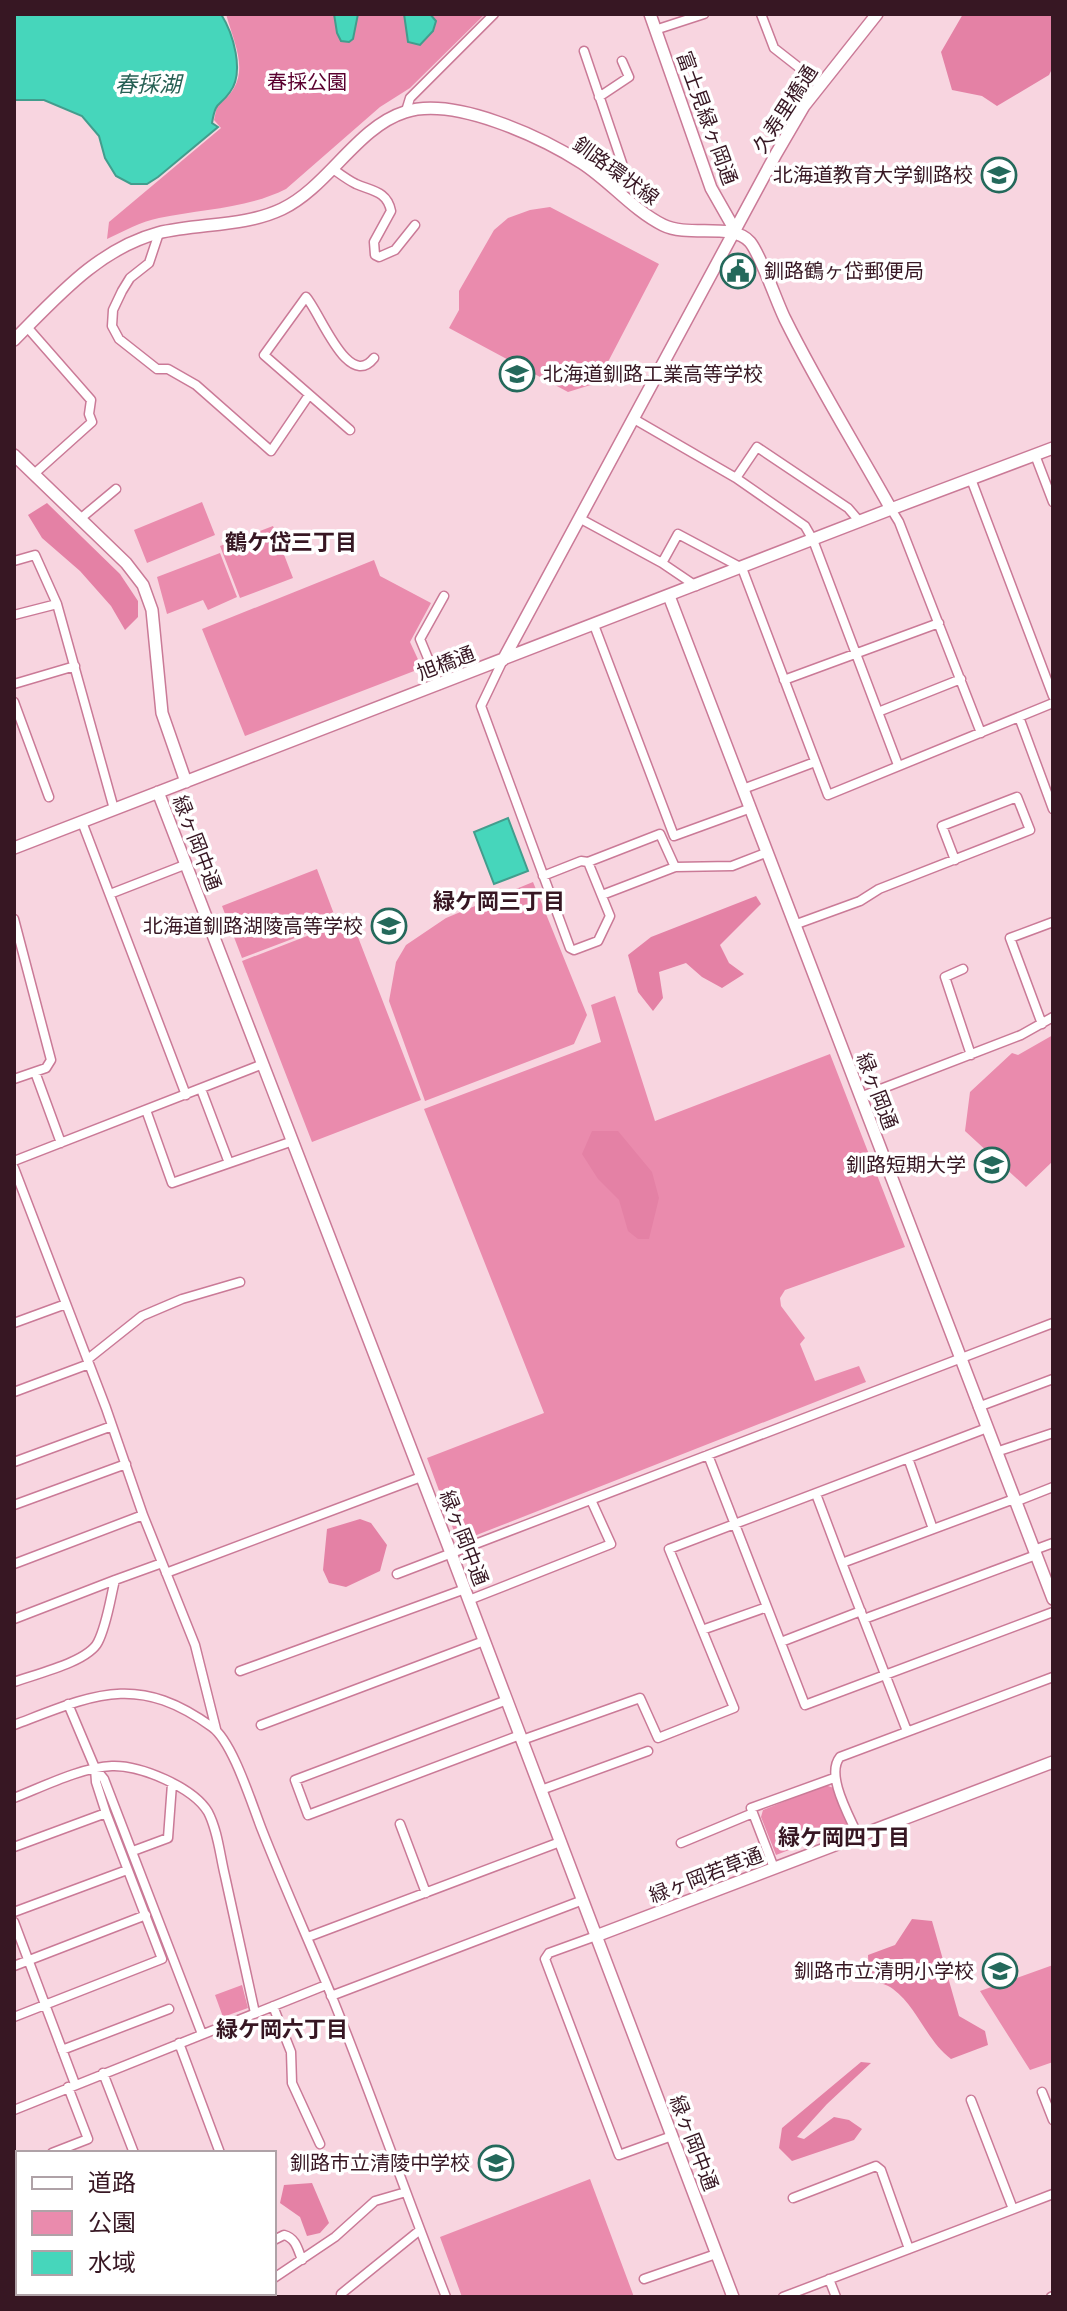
<svg xmlns="http://www.w3.org/2000/svg" width="1067" height="2311" viewBox="0 0 1067 2311" font-family="'Public Sans','Noto Sans JP',sans-serif">
<style>
.green{fill:#ea8bad}
.forest{fill:#e481a5}
.water{fill:#46d6bb;stroke:#429d8d;stroke-width:2}
.lines{fill:none;stroke-linecap:round;stroke-linejoin:round}
.street-casing{stroke:#ca7a97;stroke-width:11}
.secondary-casing{stroke:#ca7a97;stroke-width:14}
.street{stroke:#fff;stroke-width:8}
.secondary{stroke:#fff;stroke-width:11}
.labels{text-anchor:middle;stroke-width:7;stroke-linejoin:round;paint-order:stroke}
.park-label{font-size:20px;fill:#5a002f;stroke:#fff}
.street-label{font-size:20px;fill:#371723;stroke:#fff}
.poi-label{font-size:20px;fill:#371723;stroke:#fff;text-anchor:end}
.water-label{font-size:22px;font-style:italic;fill:#276054;stroke:#fff}
.neighbourhood-label{font-size:22px;font-weight:bold;fill:#371723;stroke:#fff}
</style>
<rect width="100%" height="100%" fill="#f8d5e0"/>
<path class="green" d="M226,14H485L410,88L380,107L286,189C246,209 202,209 159,218C140,222 124,231 107,239L109,222L221,128L214,120L217,106C254,79 236,50 226,14Z
M550,207L659,264L597,383L568,392L449,328L459,310V291L494,230L508,218L530,210Z
M202,502L215,535L147,563L134,530Z
M273,526L293,578L240,598L220,546Z
M220,553L237,597L208,610L203,600L167,614L157,577Z
M374,560L380,576L431,603L410,642L422,668L245,736L202,629Z
M317,869L337,922L242,958L222,906Z
M533,882L587,1015L574,1044L425,1101L389,1001L396,962L406,945L446,918Z
M351,919L421,1100L312,1142L242,961Z
M615,996L655,1121L830,1054L905,1247L785,1290L780,1298L781,1306L805,1338L800,1344L815,1381L859,1366L866,1382L464,1540L455,1534L427,1458L544,1413L424,1109L601,1042L591,1005Z
M1053,1035V1161L1026,1187L965,1131L970,1092L1012,1053L1018,1055Z
M825,1785L834,1788L849,1827L776,1855L761,1817L763,1810Z
M1053,1965V2062L1030,2070L980,1991Z
M242,1985L248,2008L223,2017L215,1995Z
M590,2179L634,2297H462L440,2237Z"/>
<path class="forest" d="M963,14H1053V67L1049,75L997,106L982,96L952,90L941,52Z
M47,503L120,574L138,601V617L125,630L111,606L80,571L42,538L28,515Z
M756,896L761,904L720,945L729,963L744,974L722,988L702,977L686,963L659,972L663,998L653,1011L638,992L628,955L651,937Z
M592,1131H618L652,1172L659,1198L649,1239H638L628,1231L619,1200L598,1179L582,1154Z
M360,1519L371,1523L387,1545L380,1571L346,1587L329,1583L323,1570L327,1529Z
M912,1919L932,1921L959,2016L985,2031L988,2045L951,2059C926,2040 918,2008 893,1989C887,1984 876,1982 869,1980L868,1955L895,1945Z
M861,2062L871,2063L827,2104L797,2137L804,2139L834,2117L849,2120L862,2129L854,2140L792,2161L779,2148L782,2128Z
M312,2183L329,2223L320,2233L307,2236L300,2217L280,2203L284,2185Z"/>
<path class="water" d="M14,14H221C233,33 245,72 230,92C219,108 216,99 212,123L218,127L158,177L147,184H131L116,176L105,158L99,136L82,116L44,100H14Z
M334,14H358L353,39L349,42L341,41L337,33Z
M404,14H430L436,21L433,31L420,45L408,42Z
M508,818L528,871L494,884L474,832Z"/>
<g class="lines">
<g class="street-casing">
<path id="street" d="M761,14L774,48L820,84
M655,30L704,14
M584,51L622,163L613,187
M599,97L629,77L622,61
M406,111L410,98L494,14
M333,169C340,174 348,180 356,184C372,191 387,191 391,211L374,242L375,255L379,257L395,250L415,225
M159,233L149,263L130,278L122,291L113,310L112,326L119,339L157,369H168L196,385L271,451L309,395
M27,327L91,400L89,414L92,422L34,474
M634,419L736,478L805,526L813,540L898,765
M350,430L264,355L306,297C320,312 348,391 374,358
M1035,455L1053,502
M736,478L757,447L848,508L860,522
M971,479L1053,696
M891,509L899,522L981,733
M579,518L662,563L696,586
M80,519L116,489
M14,561L35,555L57,604L114,809
M662,563L678,534L742,568L828,795L1053,703
M14,615L57,604
M594,625L674,836L751,808
M503,660L481,706L570,948L574,950L598,941L610,916L588,862L660,834L675,867
M784,680L939,623
M14,684L75,666
M439,685L420,639L444,596
M14,702L49,797
M878,712L961,679
M1019,717L1053,809
M743,789L815,762
M82,822L186,1095
M543,876L581,861L588,862
M110,894L187,864
M602,895L675,867L732,866L768,852
M14,919L51,1060L46,1068L14,1079
M794,925L860,901L879,889L1030,830L1017,797L942,826L955,860
M963,969L945,977L971,1055
M1042,1024L1010,938L1053,922
M35,1072L61,1143
M201,1089L229,1163
M860,1097L1021,1035L1053,1017
M146,1110L172,1183L293,1141
M14,1161L263,1064
M14,1168L106,1408L143,1515L195,1645L216,1729
M14,1323L66,1304
M88,1359L142,1316L182,1299L240,1282
M14,1392L89,1364
M978,1407L1053,1379
M996,1452L1053,1433
M908,1458L933,1529
M14,1462L112,1426
M816,1494L842,1563
M1015,1502L1053,1487
M14,1505L126,1464
M1034,1550L1053,1543
M14,1564L143,1515
M166,1573L421,1477
M397,1574L1053,1323
M469,1600L611,1544L591,1500
M767,1607L805,1705L1053,1612
M14,1619L115,1580
M864,1619L1036,1555
M702,1630L767,1607L708,1455
M781,1642L861,1611
M240,1671L465,1589
M14,1682C36,1674 88,1662 98,1642C107,1624 110,1600 115,1580L162,1563
M507,1700L295,1780L308,1815L520,1735
M68,1704L95,1768L104,1779L202,2034
M14,1725C93,1695 136,1672 212,1727C233,1742 252,1805 262,1830C284,1886 309,1941 332,1997C372,2096 407,2198 446,2297
M261,1725L484,1641
M907,1731L842,1563L1014,1499
M522,1740L640,1698L658,1738L734,1708L669,1549L987,1428
M541,1790L648,1751
M14,1798C42,1787 82,1767 112,1766C140,1765 193,1787 208,1812C218,1831 220,1856 225,1876C235,1922 245,1968 255,2013
M400,1824L426,1893
M858,1836C850,1817 825,1775 840,1757L1053,1677
M681,1843L753,1813
M14,1847L106,1813
M133,1851L168,1838L172,1784
M774,1868L751,1808L834,1778
M14,1912L127,1870
M14,1922L75,2084
M596,1936L549,1953L545,1959L619,2155L672,2136
M308,1937L560,1842
M14,1966L146,1915
M331,1996L583,1900
M273,2006L291,2052L292,2083L320,2144
M14,2017L162,1959L106,1813L96,1782L95,1768
M179,2043L220,2153
M62,2050L169,2009
M103,2073L134,2153
M1042,2092L1053,2120
M971,2100L1013,2209
M14,2110L326,1985
M52,2153L88,2139L68,2087
M14,2169L18,2167
M793,2198L876,2166L881,2170L909,2249
M14,2217L18,2216
M274,2240L284,2235C296,2238 298,2250 302,2260
M274,2278L335,2237L375,2201L406,2192
M644,2279L716,2254
M829,2279L836,2297
M188,2293L190,2297
M244,2297L250,2293
M341,2297V2294L420,2230
M783,2297L1053,2194
M1051,2297L1053,2296"/>
</g>
<g class="secondary-casing">
<path id="secondary" d="M650,14L711,188L736,232
M14,340C56,298 98,249 158,233C199,223 244,227 282,209C328,187 357,127 405,112C454,96 541,137 582,163C610,181 633,210 663,225C689,238 733,222 750,242C761,255 776,301 785,319C817,384 856,446 891,509L1053,448
M14,455L126,563L143,585L152,610L162,713L186,782
M669,596L1053,1599
M503,660L776,154L804,106L877,14
M158,792L451,1553L733,2297
M14,848L891,509
M596,1936L1053,1762
M14,2241L18,2247
M49,2293L52,2297"/>
</g>
<use href="#street" class="street"/>
<use href="#secondary" class="secondary"/>
</g>
<defs>
<g id="university-ring" transform="scale(1.8)"><circle r="9.5" fill="#fff" stroke="#24695b" stroke-width="1.5"/><path d="M0-5L7-2L0 1L-7-2ZM-4 1L0 2.5L4 1V4Q0 6-4 4Z" fill="#24695b"/></g>
<g id="civic-ring" transform="scale(1.8)"><circle r="9.5" fill="#fff" stroke="#24695b" stroke-width="1.5"/><path d="M-.6-6.5H3V-4.5H.6V-3L4-1V1h2V6H-6V1h2V-1L-.6-3ZM-1.2 2.5V6h2.4V2.5Z" fill="#24695b"/></g>
<g id="school-ring" transform="scale(1.8)"><circle r="9.5" fill="#fff" stroke="#24695b" stroke-width="1.5"/><path d="M0-5L7-2L0 1L-7-2ZM-4 1L0 2.5L4 1V4Q0 6-4 4Z" fill="#24695b"/></g>
</defs>
<g fill-rule="evenodd">
<use href="#university-ring" x="999" y="175"/>
<use href="#civic-ring" x="738" y="271"/>
<use href="#school-ring" x="517" y="374"/>
<use href="#school-ring" x="389" y="926"/>
<use href="#university-ring" x="992" y="1165"/>
<use href="#school-ring" x="1000" y="1971"/>
<use href="#school-ring" x="496" y="2163"/>
</g>
<g class="labels">
<g class="park-label">
<text x="307" y="89">春採公園</text>
</g>
<g class="street-label">
<text transform="translate(785 109) rotate(-57)" y="7">久寿里橋通</text>
<text transform="translate(707 118) rotate(70)" y="7">富士見緑ヶ岡通</text>
<text transform="translate(616 171) rotate(36)" y="7">釧路環状線</text>
<text transform="translate(446 663) rotate(-21)" y="7">旭橋通</text>
<text transform="translate(197 843) rotate(69)" y="7">緑ヶ岡中通</text>
<text transform="translate(877 1091) rotate(69)" y="7">緑ヶ岡通</text>
<text transform="translate(464 1538) rotate(69)" y="7">緑ヶ岡中通</text>
<text transform="translate(706 1875) rotate(-21)" y="7">緑ヶ岡若草通</text>
<text transform="translate(694 2143) rotate(69)" y="7">緑ヶ岡中通</text>
</g>
<g class="poi-label">
<text x="973" y="182">北海道教育大学釧路校</text>
<text x="764" y="278" text-anchor="start">釧路鶴ヶ岱郵便局</text>
<text x="543" y="381" text-anchor="start">北海道釧路工業高等学校</text>
<text x="363" y="933">北海道釧路湖陵高等学校</text>
<text x="966" y="1172">釧路短期大学</text>
<text x="974" y="1978">釧路市立清明小学校</text>
<text x="470" y="2170">釧路市立清陵中学校</text>
</g>
<g class="water-label">
<text x="148" y="92">春採湖</text>
</g>
<g class="neighbourhood-label">
<text x="291" y="550">鶴ケ岱三丁目</text>
<text x="499" y="909">緑ケ岡三丁目</text>
<text x="844" y="1845">緑ケ岡四丁目</text>
<text x="282" y="2037">緑ケ岡六丁目</text>
</g>
</g>
<rect width="1067" height="2311" fill="none" stroke="#371723" stroke-width="32"/>
<rect x="16" y="2151" width="260" height="144" fill="#ffffff" stroke="#afa2a7" stroke-width="2"/>
<rect x="32" y="2177" width="40" height="12" fill="#ffffff" stroke="#afa2a7" stroke-width="2"/>
<text x="88" y="2191" font-size="24" fill="#371723">道路</text>
<rect x="32" y="2211" width="40" height="24" fill="#ea8bad" stroke="#afa2a7" stroke-width="2"/>
<text x="88" y="2231" font-size="24" fill="#371723">公園</text>
<rect x="32" y="2251" width="40" height="24" fill="#46d6bb" stroke="#afa2a7" stroke-width="2"/>
<text x="88" y="2271" font-size="24" fill="#371723">水域</text>
</svg>
